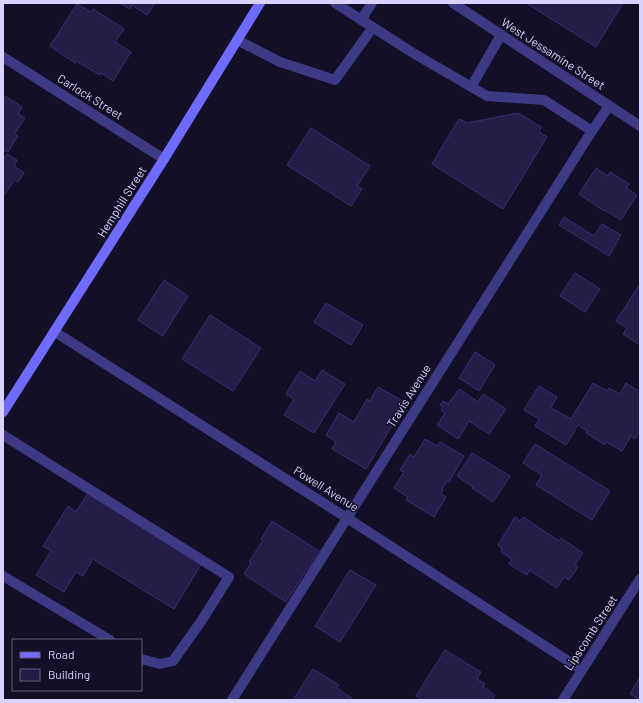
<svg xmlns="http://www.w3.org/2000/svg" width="643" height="703" viewBox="0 0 643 703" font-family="Barlow,sans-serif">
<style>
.building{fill:#241b47;stroke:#3b2d73}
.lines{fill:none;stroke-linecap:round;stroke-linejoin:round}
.lane{stroke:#3d3a85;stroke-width:10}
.street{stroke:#3d3a85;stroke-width:10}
.secondary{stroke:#6f6bff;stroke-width:10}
.labels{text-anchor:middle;stroke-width:3;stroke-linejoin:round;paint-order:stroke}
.street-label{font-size:12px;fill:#d9d4ff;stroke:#130f26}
</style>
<rect width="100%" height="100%" fill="#130f26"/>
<path class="building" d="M120,3H155L147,15L132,5L130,9Z
M526,3H623L596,47Z
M77,4L91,12L93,9L124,29L115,42L131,52L113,81L101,73L100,75L76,61L75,63L50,46Z
M3,95L22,107L18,114L25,118L15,133L18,136L8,152L5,150L3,153Z
M518,113L541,127L539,132L547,137L503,209L432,164L459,119L467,123Z
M311,128L370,166L357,186L362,189L351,206L287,165Z
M7,154L17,160L14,166L24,173L18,182L15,180L3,196V160Z
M596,168L608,176L610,172L629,184L626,188L637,195L621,220L605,210L604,211L579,194Z
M564,217L594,236L602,224L621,235L609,256L559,225Z
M575,273L600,289L585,312L560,296Z
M164,280L188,296L163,336L138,320Z
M640,284V345L623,334L627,328L616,321Z
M326,303L363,325L351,345L314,322Z
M210,315L261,348L233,391L182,359Z
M475,352L495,365L479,391L459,378Z
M322,370L345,384L314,433L284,415L294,399L286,394L300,371L315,381Z
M593,383L607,391L609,388L620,394L626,383L640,392V430L635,439L631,436L622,451L606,442L605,445L586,433L587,431L578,425L566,445L535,426L539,419L524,410L539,386L557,397L551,408L571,419Z
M378,387L408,404L395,426L393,424L366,469L332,449L336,442L326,435L339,413L354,422L367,399L370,401Z
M459,389L478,402L483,394L506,409L489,434L469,421L458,439L437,425L445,413L441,410L443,407L440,405L443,401L448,404Z
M425,439L437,446L440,442L464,456L449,482L447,481L442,489L443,490L441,494L446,497L434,517L406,500L408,497L394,488L404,472L400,470L410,454L414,457Z
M535,444L610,491L592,520L536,485L542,475L523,463Z
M472,453L510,476L493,502L472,488L473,487L457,476Z
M88,493L202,563L174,609L93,559L83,576L76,572L64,592L36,575L51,551L43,546L68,506L76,512Z
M515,517L520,521L523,517L559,541L561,538L583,553L575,565L578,567L569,580L564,577L557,588L529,570L527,575L509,564L512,559L501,552L502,549L498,545Z
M272,521L319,551L286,602L244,574L251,563L249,562L263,540L261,539Z
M350,570L376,585L340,642L315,626Z
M445,650L481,672L477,679L485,684L483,687L495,695L492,700H422L416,696Z
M313,669L339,685L337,688L354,700H293Z
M640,677V700L630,694Z"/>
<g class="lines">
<path class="lane" d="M335,3L413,53L487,96L544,100L592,131
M361,20L372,3
M237,40L280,62L335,80L373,27
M471,87L501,35
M3,435L229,577L202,620L173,661L160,664L141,659
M3,576L110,640
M232,700L588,137L609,106"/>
<path class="street" d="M453,3L640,126
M3,57L164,159
M55,332L347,518L582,670
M563,700L640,579"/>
<path class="secondary" d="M3,412L164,159L260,3"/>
</g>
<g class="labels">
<g class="street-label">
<text transform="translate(553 54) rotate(33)" y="4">West Jessamine Street</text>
<text transform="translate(90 97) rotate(32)" y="4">Carlock Street</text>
<text transform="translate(122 202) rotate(-58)" y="4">Hemphill Street</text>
<text transform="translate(409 396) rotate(-58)" y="4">Travis Avenue</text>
<text transform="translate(326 489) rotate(32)" y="4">Powell Avenue</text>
<text transform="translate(591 633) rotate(-57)" y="4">Lipscomb Street</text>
</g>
</g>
<rect width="643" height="703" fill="none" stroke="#d9d4ff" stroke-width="8"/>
<rect x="12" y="639" width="130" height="52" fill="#130f26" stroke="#625e7d"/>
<rect x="20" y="652" width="20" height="6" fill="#6f6bff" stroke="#625e7d"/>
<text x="48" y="659" font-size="12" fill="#d9d4ff">Road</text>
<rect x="20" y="669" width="20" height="12" fill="#241b47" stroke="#625e7d"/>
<text x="48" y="679" font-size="12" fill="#d9d4ff">Building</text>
</svg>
